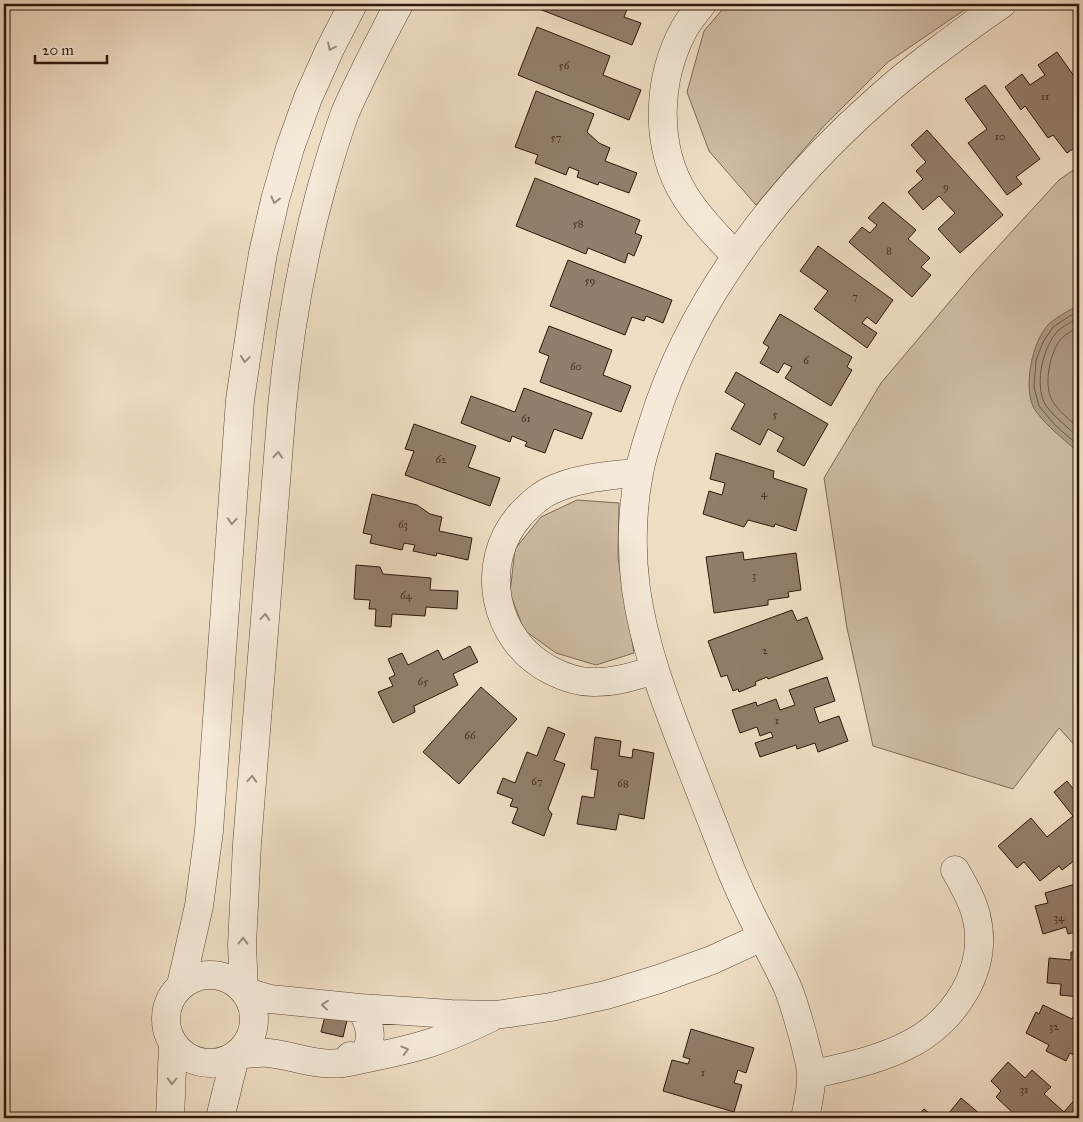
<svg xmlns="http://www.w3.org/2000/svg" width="1083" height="1122" viewBox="0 0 1083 1122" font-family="'IM FELL Great Primer',serif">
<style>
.green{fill:#cfbca4;stroke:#7e6a57}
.water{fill:#ae9a85;stroke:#7b6654}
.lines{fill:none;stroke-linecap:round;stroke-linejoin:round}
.shore{stroke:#6e5848;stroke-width:1}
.building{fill:#937e6b;stroke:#2e170a}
.minor-casing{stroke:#5e4938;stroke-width:29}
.tertiary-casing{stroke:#5e4938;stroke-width:29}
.minor{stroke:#f5ead9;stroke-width:28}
.tertiary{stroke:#f5ead9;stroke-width:28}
.oneway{stroke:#9b8b7c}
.labels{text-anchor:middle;stroke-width:4;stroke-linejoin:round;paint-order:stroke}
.number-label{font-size:11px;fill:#473122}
</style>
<rect width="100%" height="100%" fill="#f0dec4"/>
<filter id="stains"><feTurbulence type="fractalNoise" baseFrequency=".004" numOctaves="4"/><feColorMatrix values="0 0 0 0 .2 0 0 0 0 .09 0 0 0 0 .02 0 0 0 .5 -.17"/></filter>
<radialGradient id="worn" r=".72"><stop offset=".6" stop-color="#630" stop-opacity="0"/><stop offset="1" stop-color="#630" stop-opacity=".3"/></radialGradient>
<path class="green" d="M727,4H973L888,62L823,127L756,205L709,151L687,92L704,31Z
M1079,166V750L1059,728L1013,789L873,746L847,628L824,478L881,383L973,274L1059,180Z
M577,500L619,503L618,558L634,653L596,665L556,653L524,630L510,593L515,549L541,517Z"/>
<path class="water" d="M1079,305V453C1064,439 1047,427 1035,410C1022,390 1032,339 1050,323C1058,316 1070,310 1079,305Z"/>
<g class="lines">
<path class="shore" d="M1079,310L1053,327L1043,342L1036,360L1034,387L1039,406L1055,425L1079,446
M1079,318C1072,322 1062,326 1057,332C1043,347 1035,383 1044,402C1049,413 1070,429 1079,438
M1079,326C1074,330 1067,333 1063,337C1050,349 1043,385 1052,400C1058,411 1070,420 1079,428"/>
</g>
<path class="building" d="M535,4H629L624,17L641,23L632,45L534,7Z
M537,27L610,56L603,75L641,90L629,120L518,75Z
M1057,52L1079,83V145L1067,153L1053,135L1048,138L1025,106L1021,110L1005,87L1022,74L1030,85L1045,75L1038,65Z
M985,85L1040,159L1016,177L1022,184L1007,195L968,143L987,129L965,99Z
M536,91L594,114L587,132L599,143L610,148L605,161L637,173L629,193L599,182L598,185L577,177L579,171L569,167L566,175L535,163L538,155L515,147Z
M927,130L1003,215L960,253L938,229L955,213L939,196L923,210L908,192L923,179L916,171L926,162L911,145Z
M535,178L640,220L635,233L642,236L634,256L628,253L625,263L588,248L586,254L516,226Z
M883,202L916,230L908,239L930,258L921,267L931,275L912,297L849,242L862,227L870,233L877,225L868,218Z
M818,246L893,300L876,324L867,317L862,323L877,333L867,348L814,309L828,291L800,271Z
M568,260L672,300L663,323L646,316L644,321L632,317L625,335L550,306Z
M780,314L852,357L847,367L852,370L831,406L785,378L792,367L784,363L778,373L760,363L769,347L763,343Z
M549,326L612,350L603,375L631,386L621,412L540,382L549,356L539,352Z
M736,372L828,424L804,466L777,451L784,438L768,429L760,445L731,429L745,404L725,392Z
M524,388L592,413L582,439L554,429L545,453L525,446L527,442L512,436L510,442L461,423L471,396L515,412Z
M414,424L476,446L468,467L500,478L490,506L405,475L414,451L405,449Z
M716,453L774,471L773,478L807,489L796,531L775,524L774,527L748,520L744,527L703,514L709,491L722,495L725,483L710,479Z
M372,494L417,505L430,514L442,517L439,531L472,538L468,560L437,553L436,556L413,551L415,545L404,543L402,550L370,543L372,535L363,533Z
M743,552L744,560L796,553L801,590L788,592L789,597L768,600V605L714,613L706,557Z
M356,565L380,567L383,574L431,578L430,590L458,591L457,609L426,607L425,616L392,614L391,627L375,626L376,609H369L370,600L354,599Z
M792,610L797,621L807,617L823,659L768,679L767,677L755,682L756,685L739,692L738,689L733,691L727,675L721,677L708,641Z
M470,646L478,662L453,674L458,685L414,706L415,712L393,723L378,692L393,686L389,678L395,675L388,659L402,653L408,665L438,650L443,660Z
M827,677L835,701L814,708L819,723L839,716L848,741L818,752L815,743L797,749L796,745L760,757L755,743L773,737L771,732L760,736L757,727L740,733L732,710L756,702L757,706L776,699L780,710L795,705L789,690Z
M481,687L517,719L459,784L423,752Z
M548,727L565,734L554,760L565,764L548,809L552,814L544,836L512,823L518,808L510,806L513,799L497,793L503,778L515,783L527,752L537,756Z
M595,737L621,741L619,756L632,758L633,749L654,753L644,819L619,814L616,830L577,824L582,796L594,798L598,770L591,769Z
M1067,781L1079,796V857L1062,870L1059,866L1040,881L1024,862L1017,868L998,846L1031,818L1047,837L1073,816L1054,792Z
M1079,883V931L1068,934L1066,927L1043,934L1035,906L1048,903L1045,893Z
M1071,952H1079V997L1060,995L1061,984L1047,983L1049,958L1071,960Z
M1043,1005L1072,1019L1078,1007H1079V1058L1070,1053L1066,1061L1046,1051L1049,1045L1026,1033L1036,1012L1039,1014Z
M326,1012L348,1016L343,1037L321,1032Z
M691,1029L754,1048L746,1073L738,1070L734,1083L742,1085L734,1112L663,1091L672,1060L688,1064L690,1059L683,1057Z
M1008,1062L1025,1078L1032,1070L1051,1087L1044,1094L1064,1112L1077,1097L1079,1099V1118H1012L1009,1115L1012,1112L996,1097L1001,1091L991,1081Z
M961,1098L980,1114L977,1118H945Z
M924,1109L935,1118H916Z"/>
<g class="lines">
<g class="minor-casing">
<path id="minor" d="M702,4C696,12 689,20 684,29C657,79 654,146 685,196C699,218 718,237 736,256
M639,472C611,476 580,477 554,489C541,494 531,504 521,514C477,563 493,642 552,671C564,677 578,682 592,682C614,683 634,676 655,670
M246,992L270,999L360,1008L451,1014L496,1015L551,1007L606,995L659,979L712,960L762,937
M237,1055C247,1054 258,1052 269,1053C295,1056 316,1066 343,1063C373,1057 402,1052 430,1043C451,1036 471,1027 490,1018
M350,1056L363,1059C373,1040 372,1026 360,1008
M811,1075C843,1067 876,1061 906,1046C954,1023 990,969 976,915C972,899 963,884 955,870
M805,1118C808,1104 812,1088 811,1073C810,1061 806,1048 803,1036C798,1019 794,1002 787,986C779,968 770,952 761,934C750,913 740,892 731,870C716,832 701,794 686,755C665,701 644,647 636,589C631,551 632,510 639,473C642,456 648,439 653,423C692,297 781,184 879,98C900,79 922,62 945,45C964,31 982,17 1002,4"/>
</g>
<g class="tertiary-casing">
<path id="tertiary" d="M166 1019a44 44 0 1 1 88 0a44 44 0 1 1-88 0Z
M181,985L199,906L209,831L240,400L254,306L263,253L275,200L290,148L308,98L330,49L353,4
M244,990L242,945L247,844L282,407C289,332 302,258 322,186C329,162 336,137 345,113C361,76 380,40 399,4
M170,1118L173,1044
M220,1118L235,1057"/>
</g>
<use href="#minor" class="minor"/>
<use href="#tertiary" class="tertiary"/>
</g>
<defs><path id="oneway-chevron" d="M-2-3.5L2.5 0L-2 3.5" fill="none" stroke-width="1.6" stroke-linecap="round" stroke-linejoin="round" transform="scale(1.25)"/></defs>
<g class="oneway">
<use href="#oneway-chevron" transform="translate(331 47) rotate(116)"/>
<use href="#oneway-chevron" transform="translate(275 200) rotate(104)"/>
<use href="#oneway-chevron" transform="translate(245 359) rotate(98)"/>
<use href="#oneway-chevron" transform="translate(278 455) rotate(-86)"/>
<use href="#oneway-chevron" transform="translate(232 521) rotate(94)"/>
<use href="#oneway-chevron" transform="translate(265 617) rotate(-86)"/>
<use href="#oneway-chevron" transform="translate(252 779) rotate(-86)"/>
<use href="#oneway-chevron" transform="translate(243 941) rotate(-89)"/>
<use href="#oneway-chevron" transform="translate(325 1005) rotate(-174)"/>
<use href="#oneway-chevron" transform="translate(405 1050) rotate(-16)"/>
<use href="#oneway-chevron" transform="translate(172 1081) rotate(92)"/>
</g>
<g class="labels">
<g class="number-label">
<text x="564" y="69">56</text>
<text x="1045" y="100">11</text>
<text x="1000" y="140">10</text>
<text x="556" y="141">57</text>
<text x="946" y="190">9</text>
<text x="578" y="227">58</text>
<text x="889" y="254">8</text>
<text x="590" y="284">59</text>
<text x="855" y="300">7</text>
<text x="806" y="364">6</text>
<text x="576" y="370">60</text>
<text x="775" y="418">5</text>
<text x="526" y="422">61</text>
<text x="441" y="463">62</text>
<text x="764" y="497">4</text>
<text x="403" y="528">63</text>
<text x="754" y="579">3</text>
<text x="406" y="599">64</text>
<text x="765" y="654">2</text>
<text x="423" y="685">65</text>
<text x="777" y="724">1</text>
<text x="470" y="739">66</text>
<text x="537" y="785">67</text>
<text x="623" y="787">68</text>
<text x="1059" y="921">34</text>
<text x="1054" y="1030">32</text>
<text x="703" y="1076">1</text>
<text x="1024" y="1093">31</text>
</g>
</g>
<rect width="1083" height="1122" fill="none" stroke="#f0dec4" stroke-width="20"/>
<rect x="5" y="5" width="1073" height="1112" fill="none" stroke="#2e170a" stroke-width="2.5"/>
<rect x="10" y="10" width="1063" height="1102" fill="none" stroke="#2e170a"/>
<path d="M35 55v8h72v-8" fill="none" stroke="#2e170a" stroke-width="2.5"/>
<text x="42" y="55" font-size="15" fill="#2e170a" stroke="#f5ead9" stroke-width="4" paint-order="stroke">20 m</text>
<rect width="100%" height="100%" filter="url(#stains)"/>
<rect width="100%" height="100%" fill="url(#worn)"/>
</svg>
